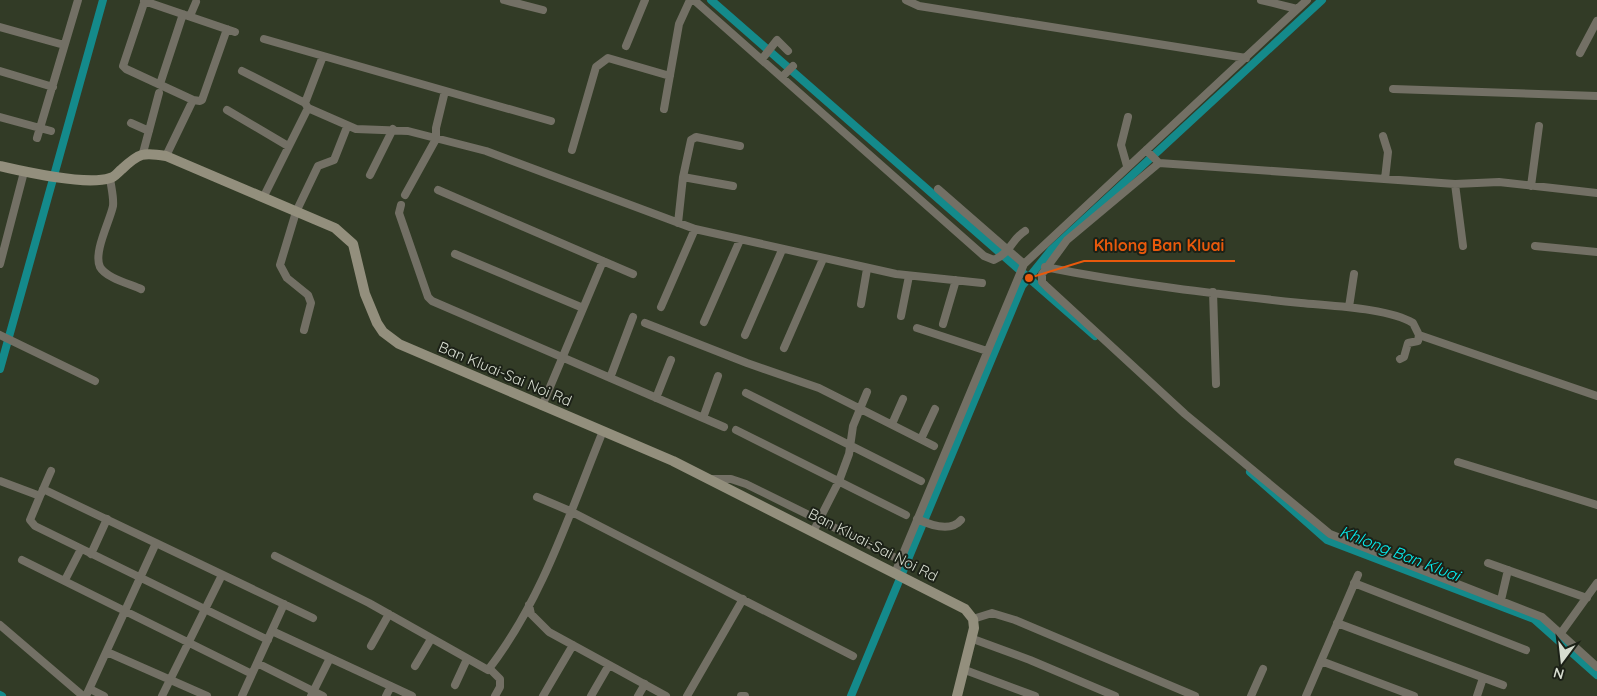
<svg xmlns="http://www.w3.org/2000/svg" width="1597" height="696" viewBox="0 0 1597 696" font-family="Quicksand,sans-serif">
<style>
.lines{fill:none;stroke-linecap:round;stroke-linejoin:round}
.canal{stroke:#148a8b;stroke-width:8}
.street{stroke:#737065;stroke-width:8}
.secondary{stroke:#938f7d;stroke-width:10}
.labels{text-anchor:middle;stroke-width:4;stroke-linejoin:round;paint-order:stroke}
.street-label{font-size:15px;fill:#d7ddd0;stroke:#1c2117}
.water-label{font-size:16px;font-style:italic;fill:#05f2f4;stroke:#1c2117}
.leader{fill:none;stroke:#e8590c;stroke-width:2}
.callout-dot{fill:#e8590c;stroke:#1c2117;stroke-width:2}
.callout-label{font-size:16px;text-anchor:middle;font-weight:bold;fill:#e8590c;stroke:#1c2117;stroke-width:4;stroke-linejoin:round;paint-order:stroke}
</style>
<rect width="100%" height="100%" fill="#323b26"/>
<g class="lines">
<path class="canal" d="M711,0L1095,336
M0,369L103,0
M1250,472L1327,540L1534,619L1597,675
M0,695L2,696
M851,696L1022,286L1051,250L1322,0"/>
<path class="street" d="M145,0L123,66L126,69L193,100L200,101L202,100L227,29
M504,0L543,10
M694,0L984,256L994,260C1011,252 1011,240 1025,231
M906,0L919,6L1246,58
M1261,0L1297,9
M144,1L235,32
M190,16L196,2
M0,27L64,45
M264,39L551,121
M626,46L645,0
M1580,53L1597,21
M762,59L777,40L788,51
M0,71L53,87
M242,71L305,103
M782,77L793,66
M160,84L183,14
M1393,89L1597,96
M308,108L356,129L408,131L486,151L695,229L896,274L982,283
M664,109L679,24L690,0
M227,110L288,146
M0,117L51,131
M131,123L149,131
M1383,136L1388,152L1385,179
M37,138L78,0
M572,150L596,67L608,58L670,76
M1146,150L1159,163L1455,184L1499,182L1597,193
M143,153L159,93
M166,156L193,100
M1159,163L1067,240L1042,274V282L1047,287L1185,414L1330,534L1542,617L1597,667
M1127,166L1121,145L1128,117
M370,175L393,129
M683,177L733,186
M110,178C111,187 114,197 113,206C110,221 93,252 100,267C106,278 130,284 141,289
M1455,184L1463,246
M1531,186L1539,126
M938,189L1024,264
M438,190L633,274
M405,195L436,139V128L445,91
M264,196L308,108L305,103L323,56
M401,205L399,213L428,297L432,301L724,427
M678,223L683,177L691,140L696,137L740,146
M1535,246L1597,252
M455,254L583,308
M0,264L24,172
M1045,267C1130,284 1216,294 1301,303C1330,306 1389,308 1413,323L1419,335L1597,396
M1213,292L1216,384
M861,304L867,269
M661,307L695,229
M1349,307L1354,274
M901,316L909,276
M704,322L740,240
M645,323L747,363L819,388L934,446
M943,324L956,280
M917,328L987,351
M304,330L311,303L308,295L287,278L280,265L296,212L318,166L334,160L347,127
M0,335L95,381
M745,335L782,250
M784,348L823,259
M1400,359L1404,357L1408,343L1418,341L1419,335
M610,378L633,317
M746,393L921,481
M656,398L671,360
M542,406L603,261
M703,418L718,376
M892,424L903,399
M736,430L906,515
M921,439L935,409
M1458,462L1597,505
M710,479H731L746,484L900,560
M0,481L40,496L30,520L35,526L268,640
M43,489L313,618
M41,494L51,471
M537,497L570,511L853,656
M917,519C930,525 951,532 961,520
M813,532L839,481L849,454L853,426L867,392
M91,554L107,519
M275,556L369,603L488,670C542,601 570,512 603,431
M22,560L252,674
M1488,563L1587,598
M895,573L1024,264L1307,0
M65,580L81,549
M1354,583L1526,650
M1501,600L1508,570
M529,605L531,614L549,632L666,696
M973,619L992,613L1015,620L1195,696
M1337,623L1503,685
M0,625L83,696
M272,631L412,696
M1561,633L1597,583
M973,639L1030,660L1115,696
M371,646L389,614
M107,652L207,696
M1321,661L1414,696
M257,663L323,696
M415,666L431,639
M489,668L500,679V687L495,696
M965,670L1035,696
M455,685L467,659
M90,689L104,696
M86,696L156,543
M162,696L222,575
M242,696L284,604
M311,696L330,658
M386,696L391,686
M543,696L573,645
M591,696L609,665
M638,696L645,684
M687,696L743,599
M741,696H745
M1251,696L1263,669
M1306,696L1358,575
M1477,696L1483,678"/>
<path class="secondary" d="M0,166C26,172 86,186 110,178C115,177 118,172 122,169C139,153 143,152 166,156L335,228L353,244L365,294L377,323L383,332L399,344L673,461L965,609L973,619L974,628L957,696"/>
</g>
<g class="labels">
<g class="street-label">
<text transform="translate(505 374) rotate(23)" y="5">Ban Kluai-Sai Noi Rd</text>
<text transform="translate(873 545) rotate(27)" y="5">Ban Kluai-Sai Noi Rd</text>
</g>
<g class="water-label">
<text transform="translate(1400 553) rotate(21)" y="6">Khlong Ban Kluai</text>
</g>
</g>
<path class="leader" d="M1029 278L1084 261H1235"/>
<circle class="callout-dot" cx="1029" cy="278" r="5"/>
<g class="callout-label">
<text x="1159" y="251">Khlong Ban Kluai</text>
</g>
<g transform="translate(1562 661) rotate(195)" stroke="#1c2117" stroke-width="4" paint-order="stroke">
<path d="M0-4L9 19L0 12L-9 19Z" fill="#d7ddd0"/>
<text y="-8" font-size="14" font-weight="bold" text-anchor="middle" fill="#d7ddd0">N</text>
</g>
</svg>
